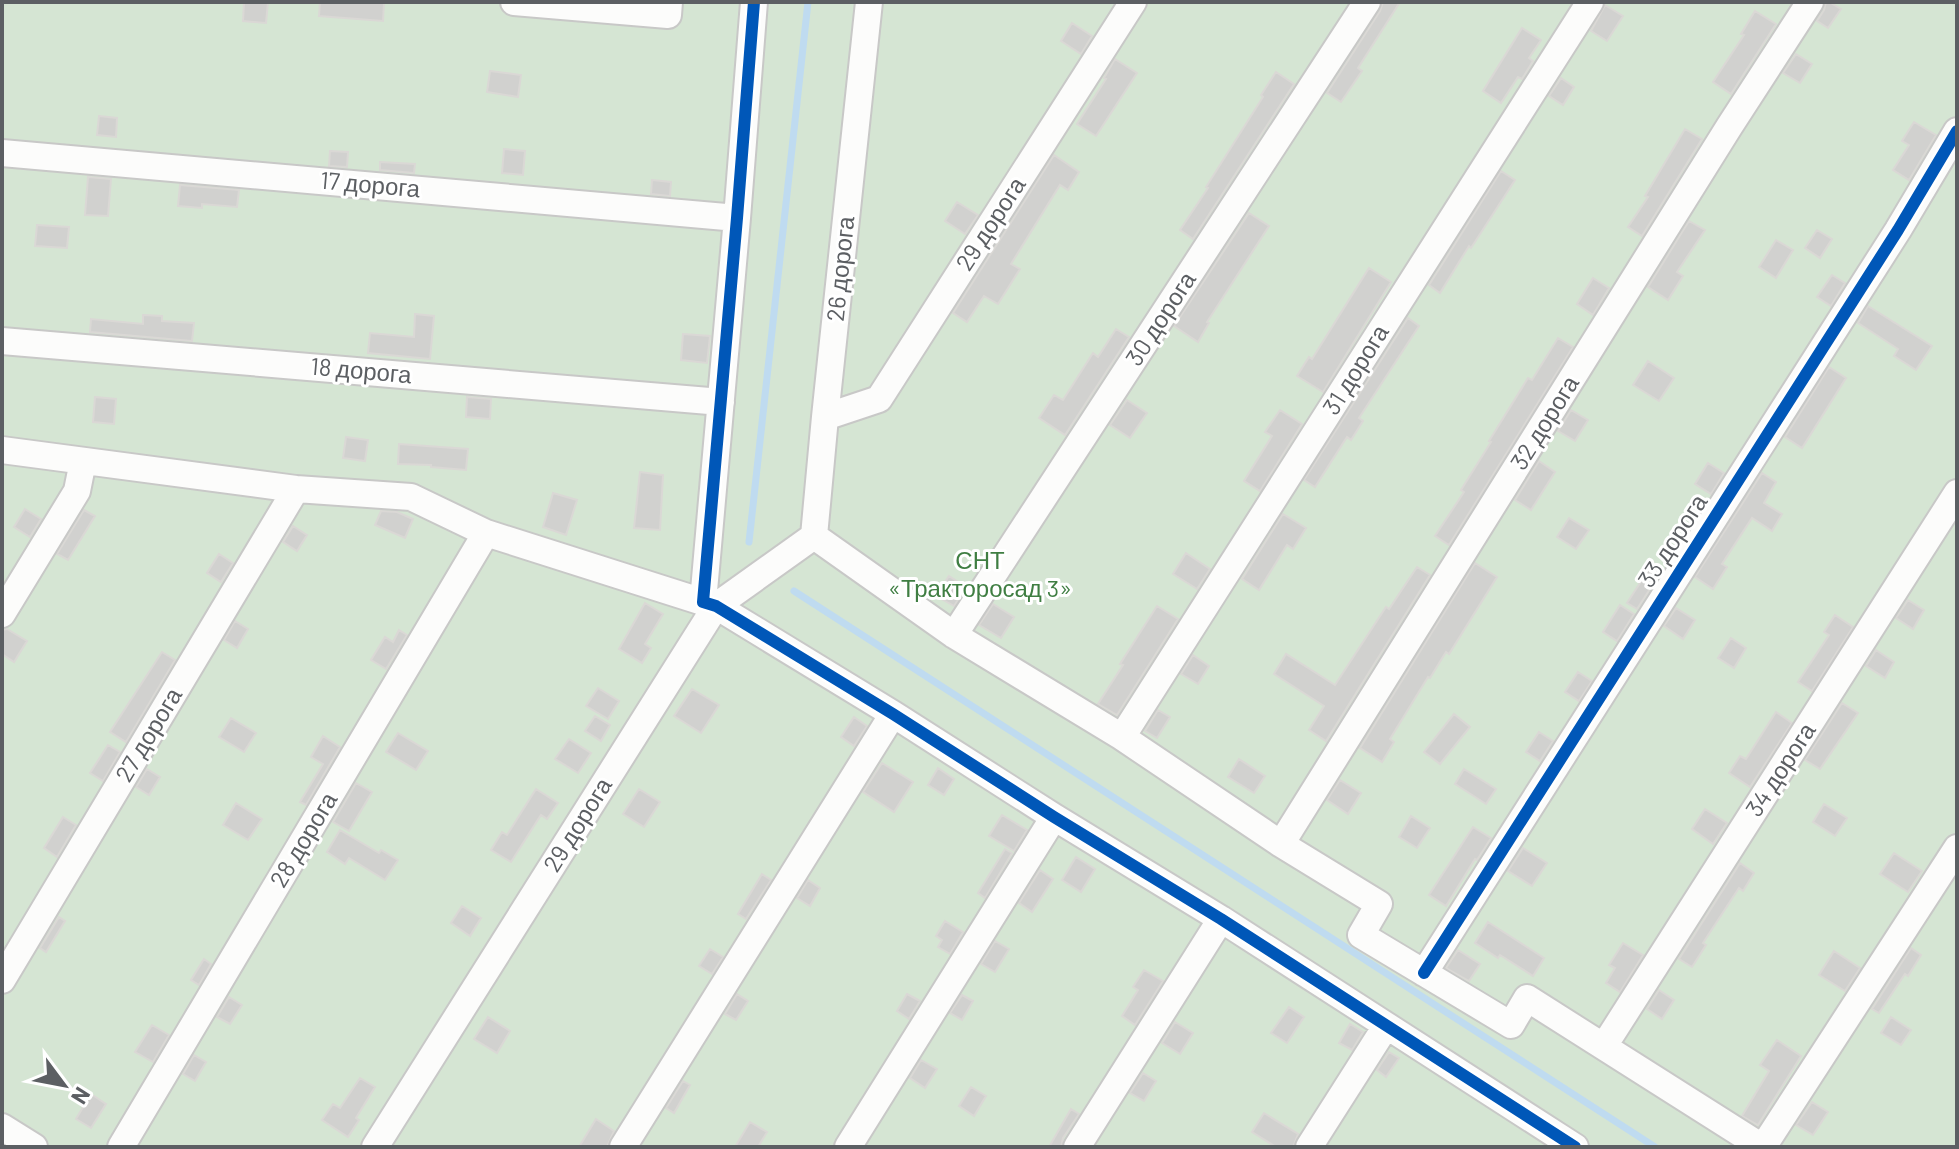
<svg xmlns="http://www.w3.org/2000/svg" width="1959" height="1149" viewBox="0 0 1959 1149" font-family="Barlow,sans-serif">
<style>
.green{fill:#d5e5d3}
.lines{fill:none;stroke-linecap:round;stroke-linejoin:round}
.stream{stroke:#bfdbf0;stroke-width:7}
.building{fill:#d1d1cf;stroke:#dad8d5;stroke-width:2}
.street-casing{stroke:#c8c8c7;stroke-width:30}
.street{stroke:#fcfcfb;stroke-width:26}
.cycleway-casing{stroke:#fff;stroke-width:17}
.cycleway{stroke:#0057b8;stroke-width:12}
.labels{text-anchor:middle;stroke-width:6;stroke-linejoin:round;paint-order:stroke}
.street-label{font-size:24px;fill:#5c5f63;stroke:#fff}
.park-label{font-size:24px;fill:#3f7e42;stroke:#fff}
</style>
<rect width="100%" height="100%" fill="#eaeae6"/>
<path class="green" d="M2,2H1957V1147H2Z"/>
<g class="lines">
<path class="stream" d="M749,542L808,2
M794,591L1655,1147"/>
</g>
<path class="building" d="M244,2H268L266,23L243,21Z
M320,2H384L383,21L319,16Z
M1383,2H1400L1358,68L1362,71L1341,102L1327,93L1380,11Z
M1826,2H1829L1841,9L1828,28L1817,21L1824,10Z
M1605,5L1623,16L1607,41L1591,31Z
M1755,11L1776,24L1731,94L1713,82L1744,35L1741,34Z
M1072,23L1092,36L1081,54L1061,41Z
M1522,28L1541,40L1529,58L1533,61L1522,79L1518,77L1501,103L1483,91Z
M1796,54L1812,64L1800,83L1783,73Z
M1115,59L1137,73L1096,136L1077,124L1106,79L1104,78Z
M490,71L521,75L518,97L487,92Z
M1276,72L1294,84L1193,239L1180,230L1208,188L1206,187L1263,97L1261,95Z
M1561,78L1574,87L1563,105L1549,96Z
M99,116L117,118L116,137L97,135Z
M1914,122L1936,135L1909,180L1893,170L1909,145L1902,141Z
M1685,129L1702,139L1642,236L1628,227L1648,197L1645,196Z
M504,149L525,151L523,175L502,173Z
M330,151L348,152L347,167L329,166Z
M1054,155L1079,172L1068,190L1060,185L1011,264L1020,269L998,304L984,296L967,322L953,313Z
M380,162L415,164L414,173L380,170Z
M1501,171L1515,180L1471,248L1469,246L1440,293L1429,285Z
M88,177L111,179L108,216L85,215Z
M652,180L671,182L670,196L651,194Z
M180,185L239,190L237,207L202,204V208L178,206Z
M957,202L978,215L965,234L945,221Z
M1249,213L1269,226L1207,322L1209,323L1198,342L1174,326Z
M1689,221L1705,230L1677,272L1683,276L1668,300L1648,287Z
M37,225L69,227L67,248L35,246Z
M1817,230L1832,239L1820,258L1805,248Z
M1776,240L1793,250L1776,278L1759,267Z
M1369,268L1391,282L1323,392L1297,376L1309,357L1312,359Z
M1832,275L1845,283L1831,306L1817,297Z
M1593,278L1609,288L1593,315L1577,304Z
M1868,306L1932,346L1916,370L1894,356L1898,349L1858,323Z
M415,314L434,316L430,359L368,353L370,333L414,337Z
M143,315L162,316V321L194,323L192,341L90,332L91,319L143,324Z
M1408,318L1419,326L1359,418L1363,421L1351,440L1347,437L1315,487L1304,480Z
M1116,329L1129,337L1065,435L1039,418L1054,395L1063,400L1093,353L1098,357Z
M683,334L710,336L707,363L681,360Z
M1558,338L1573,347L1449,545L1435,536L1464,492L1461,490L1491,442L1489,441L1528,378L1532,380Z
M1648,361L1674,378L1659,401L1633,385Z
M1829,367L1846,378L1802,448L1785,437Z
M95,397L116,399L114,424L93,422Z
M467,397L491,399L490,419L466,417Z
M1127,400L1147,413L1130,438L1110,425Z
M1280,410L1302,424L1260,491L1244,481L1272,436L1265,432Z
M1571,410L1588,420L1575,441L1558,431Z
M346,437L368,440L365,461L343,458Z
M399,444L468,449L466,470L431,467V465L398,464Z
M1539,461L1555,472L1531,510L1515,500Z
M1708,463L1724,473L1711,494L1695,484Z
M640,472L663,475L660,530L634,528Z
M1762,473L1776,482L1764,503L1782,514L1772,531L1752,518L1722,564L1727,567L1713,589L1695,577Z
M553,493L577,500L566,535L543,527Z
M25,509L41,519L30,537L14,527Z
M84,510L95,516L68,560L57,554Z
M381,511L397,512L413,519L405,538L375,525Z
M1283,514L1306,528L1293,549L1287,545L1259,590L1242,579Z
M1569,518L1589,530L1576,549L1557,537Z
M293,526L307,535L297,551L283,542Z
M1186,553L1210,569L1197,589L1173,574Z
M219,554L233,563L221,582L207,573Z
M1475,563L1497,577L1449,654L1446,652L1430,678L1428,677L1390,739L1394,742L1382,762L1360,748Z
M1653,563L1663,569L1637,609L1627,603Z
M1417,567L1430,575L1326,741L1309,730L1324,706L1274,674L1286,654L1335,685L1386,607L1389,609Z
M949,576L966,587L954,606L936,596Z
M1908,600L1924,610L1913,629L1896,618Z
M645,603L663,614L645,644L651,648L642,663L619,649Z
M993,604L1014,617L1001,638L979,625Z
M1620,605L1634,614L1617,641L1603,632Z
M1157,606L1178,619L1117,715L1098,704L1123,665L1120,664Z
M1676,608L1695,620L1683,639L1664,626Z
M1835,615L1853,627L1812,691L1798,682L1829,635L1824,632Z
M235,621L248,629L237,648L224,640Z
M7,629L27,641L14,662L2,654V630Z
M399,630L407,635L386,669L371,660L385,637L393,642Z
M1731,638L1746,648L1734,668L1718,658Z
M1876,650L1894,662L1885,678L1866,666Z
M162,652L175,660L126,742L110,732Z
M1193,655L1209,666L1198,684L1181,674Z
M1578,672L1592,681L1579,701L1565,692Z
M598,688L619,701L608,719L586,706Z
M692,689L719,705L701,733L674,716Z
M1842,703L1858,713L1820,769L1805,760Z
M1158,710L1170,717L1157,738L1145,731Z
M1776,712L1792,723L1750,787L1729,773L1740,756L1746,759Z
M1454,714L1470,727L1440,764L1424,752Z
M595,716L610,725L601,741L585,731Z
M854,717L867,726L854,746L841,737Z
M231,718L256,733L244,752L219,737Z
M1539,732L1553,741L1540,761L1526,752Z
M398,733L428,751L416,770L386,752Z
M323,736L340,747L306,805L300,802L323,764L311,757Z
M569,739L591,753L578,773L555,759Z
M108,745L120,752L103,781L90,773Z
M1239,759L1265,776L1254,793L1228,777Z
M882,763L913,782L894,812L863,792Z
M938,768L954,779L944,795L928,785Z
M147,769L160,777L149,795L136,787Z
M1464,769L1496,789L1486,804L1455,784Z
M1340,780L1361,793L1348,814L1327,800Z
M356,783L372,792L349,831L333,822Z
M536,789L558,803L547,819L541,815L511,862L491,850L502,832L507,835Z
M639,789L660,802L644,827L623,814Z
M236,803L262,819L248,840L223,825Z
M1824,804L1847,818L1835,836L1813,822Z
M1705,809L1727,823L1713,844L1692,829Z
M1002,815L1027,830L1014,851L989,836Z
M1411,816L1430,828L1417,848L1399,837Z
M63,817L76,825L57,857L44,848Z
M1473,827L1491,838L1477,860L1475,859L1446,906L1429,895Z
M340,830L379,853L381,850L398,860L385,880L349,858L345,864L327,852Z
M1523,848L1547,863L1532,886L1508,871Z
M1005,849L1012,853L985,898L978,893Z
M1894,853L1922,871L1908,892L1880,874Z
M1076,857L1095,869L1081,892L1062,880Z
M1740,863L1754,873L1743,891L1739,888L1703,943L1706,945L1692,967L1679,959Z
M1040,870L1053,879L1032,912L1019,903Z
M762,874L771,880L746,919L738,914Z
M808,880L820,888L810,906L797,898Z
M462,906L481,918L470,936L451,923Z
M59,917L65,921L46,952L40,948Z
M945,921L963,932L950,954L938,947L942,940L936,936Z
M1488,922L1544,958L1533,976L1500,955L1498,958L1475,943Z
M995,941L1009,949L995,972L981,964Z
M1623,943L1643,955L1620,992L1606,983L1615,968L1609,965Z
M1911,948L1921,955L1908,976L1905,974L1879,1013L1872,1009Z
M710,949L723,957L712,974L699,966Z
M1458,950L1480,964L1469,981L1446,968Z
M1834,951L1860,968L1845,991L1819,975Z
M204,959L211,964L199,985L191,980Z
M1144,970L1163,981L1135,1025L1122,1016L1138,990L1133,987Z
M1659,990L1674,1000L1662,1019L1647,1009Z
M737,994L748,1001L736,1020L725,1014Z
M907,994L920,1001L909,1019L897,1011Z
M962,995L973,1001L962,1020L950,1013Z
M229,997L242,1005L230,1024L217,1017Z
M1289,1007L1304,1017L1287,1043L1271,1033Z
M488,1017L510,1031L497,1053L474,1039Z
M1891,1017L1911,1030L1901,1045L1881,1033Z
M1175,1022L1193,1033L1180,1054L1162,1043Z
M1350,1024L1363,1032L1352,1050L1339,1043Z
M152,1025L169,1035L153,1062L135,1052Z
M1777,1040L1801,1056L1758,1125L1742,1116L1769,1071L1760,1065Z
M1389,1052L1399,1058L1386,1077L1377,1070Z
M194,1055L206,1062L195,1081L183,1074Z
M921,1060L937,1069L925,1088L910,1078Z
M1143,1073L1156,1081L1144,1101L1130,1093Z
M360,1078L375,1087L356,1118L359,1120L348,1137L322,1120L333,1104L340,1108Z
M683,1081L690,1085L674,1113L666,1108Z
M971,1087L986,1096L974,1116L959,1106Z
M91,1094L106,1104L91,1128L76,1119Z
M1812,1102L1828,1112L1813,1135L1796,1125Z
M1071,1109L1079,1114L1063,1138L1061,1147H1049Z
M1264,1113L1298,1134L1293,1147H1276L1252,1132Z
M596,1119L614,1131L607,1147H579Z
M750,1122L767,1132L758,1147H735Z"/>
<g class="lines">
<g class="street-casing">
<path id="street" d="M514,2L668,15L669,2
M754,2L737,218L703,602L716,606L893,714L1054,817L1221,919L1575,1147
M2,153L737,218
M2,341L721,402
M825,417L879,399L1133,2
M2,450L296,489L411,497L486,533L703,602
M814,536L954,635L1122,737L1281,844L1379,904L1361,935L1511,1025L1527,998L1762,1147
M814,536L825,417L869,2
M2,614L77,491L83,461
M954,635L1367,2
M1122,737L1590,2
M1281,844L1729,127L1810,2
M1424,973L1898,230L1957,131
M2,980L296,489
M1604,1046L1957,493
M2,1127L34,1147
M121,1147L486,533
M375,1147L716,606L814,536
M623,1147L893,714
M848,1147L1054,817
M1077,1147L1221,919
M1309,1147L1386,1026
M1763,1147L1957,848"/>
</g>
<use href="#street" class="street"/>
<g class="cycleway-casing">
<path id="cycleway" d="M754,2L737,218L703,602L716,606L893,714L1054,817L1221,919L1575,1147
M1424,973L1898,230L1957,131"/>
</g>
<use href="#cycleway" class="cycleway"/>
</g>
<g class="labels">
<g class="street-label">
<text transform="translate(370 185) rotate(5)" y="8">17 дорога</text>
<text transform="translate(991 224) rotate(-57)" y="8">29 дорога</text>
<text transform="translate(841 269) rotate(-84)" y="8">26 дорога</text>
<text transform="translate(1161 319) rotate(-57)" y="8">30 дорога</text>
<text transform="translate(1356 370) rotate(-58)" y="8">31 дорога</text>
<text transform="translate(361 371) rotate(5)" y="8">18 дорога</text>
<text transform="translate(1545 423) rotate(-58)" y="8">32 дорога</text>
<text transform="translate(1673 541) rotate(-57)" y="8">33 дорога</text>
<text transform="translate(149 735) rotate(-59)" y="8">27 дорога</text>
<text transform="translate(1781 770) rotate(-57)" y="8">34 дорога</text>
<text transform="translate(578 825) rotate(-58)" y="8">29 дорога</text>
<text transform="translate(304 840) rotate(-59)" y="8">28 дорога</text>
</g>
<g class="park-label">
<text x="980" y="569">СНТ<tspan x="980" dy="28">«Тракторосад 3»</tspan></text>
</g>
</g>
<rect width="1959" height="1149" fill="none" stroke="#5c5f63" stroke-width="8"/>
<g transform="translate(64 1085) rotate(122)" stroke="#ffffff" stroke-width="6" paint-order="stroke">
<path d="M0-6L14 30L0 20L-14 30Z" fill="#5c5f63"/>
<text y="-12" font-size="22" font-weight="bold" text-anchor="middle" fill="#5c5f63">N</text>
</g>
</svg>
